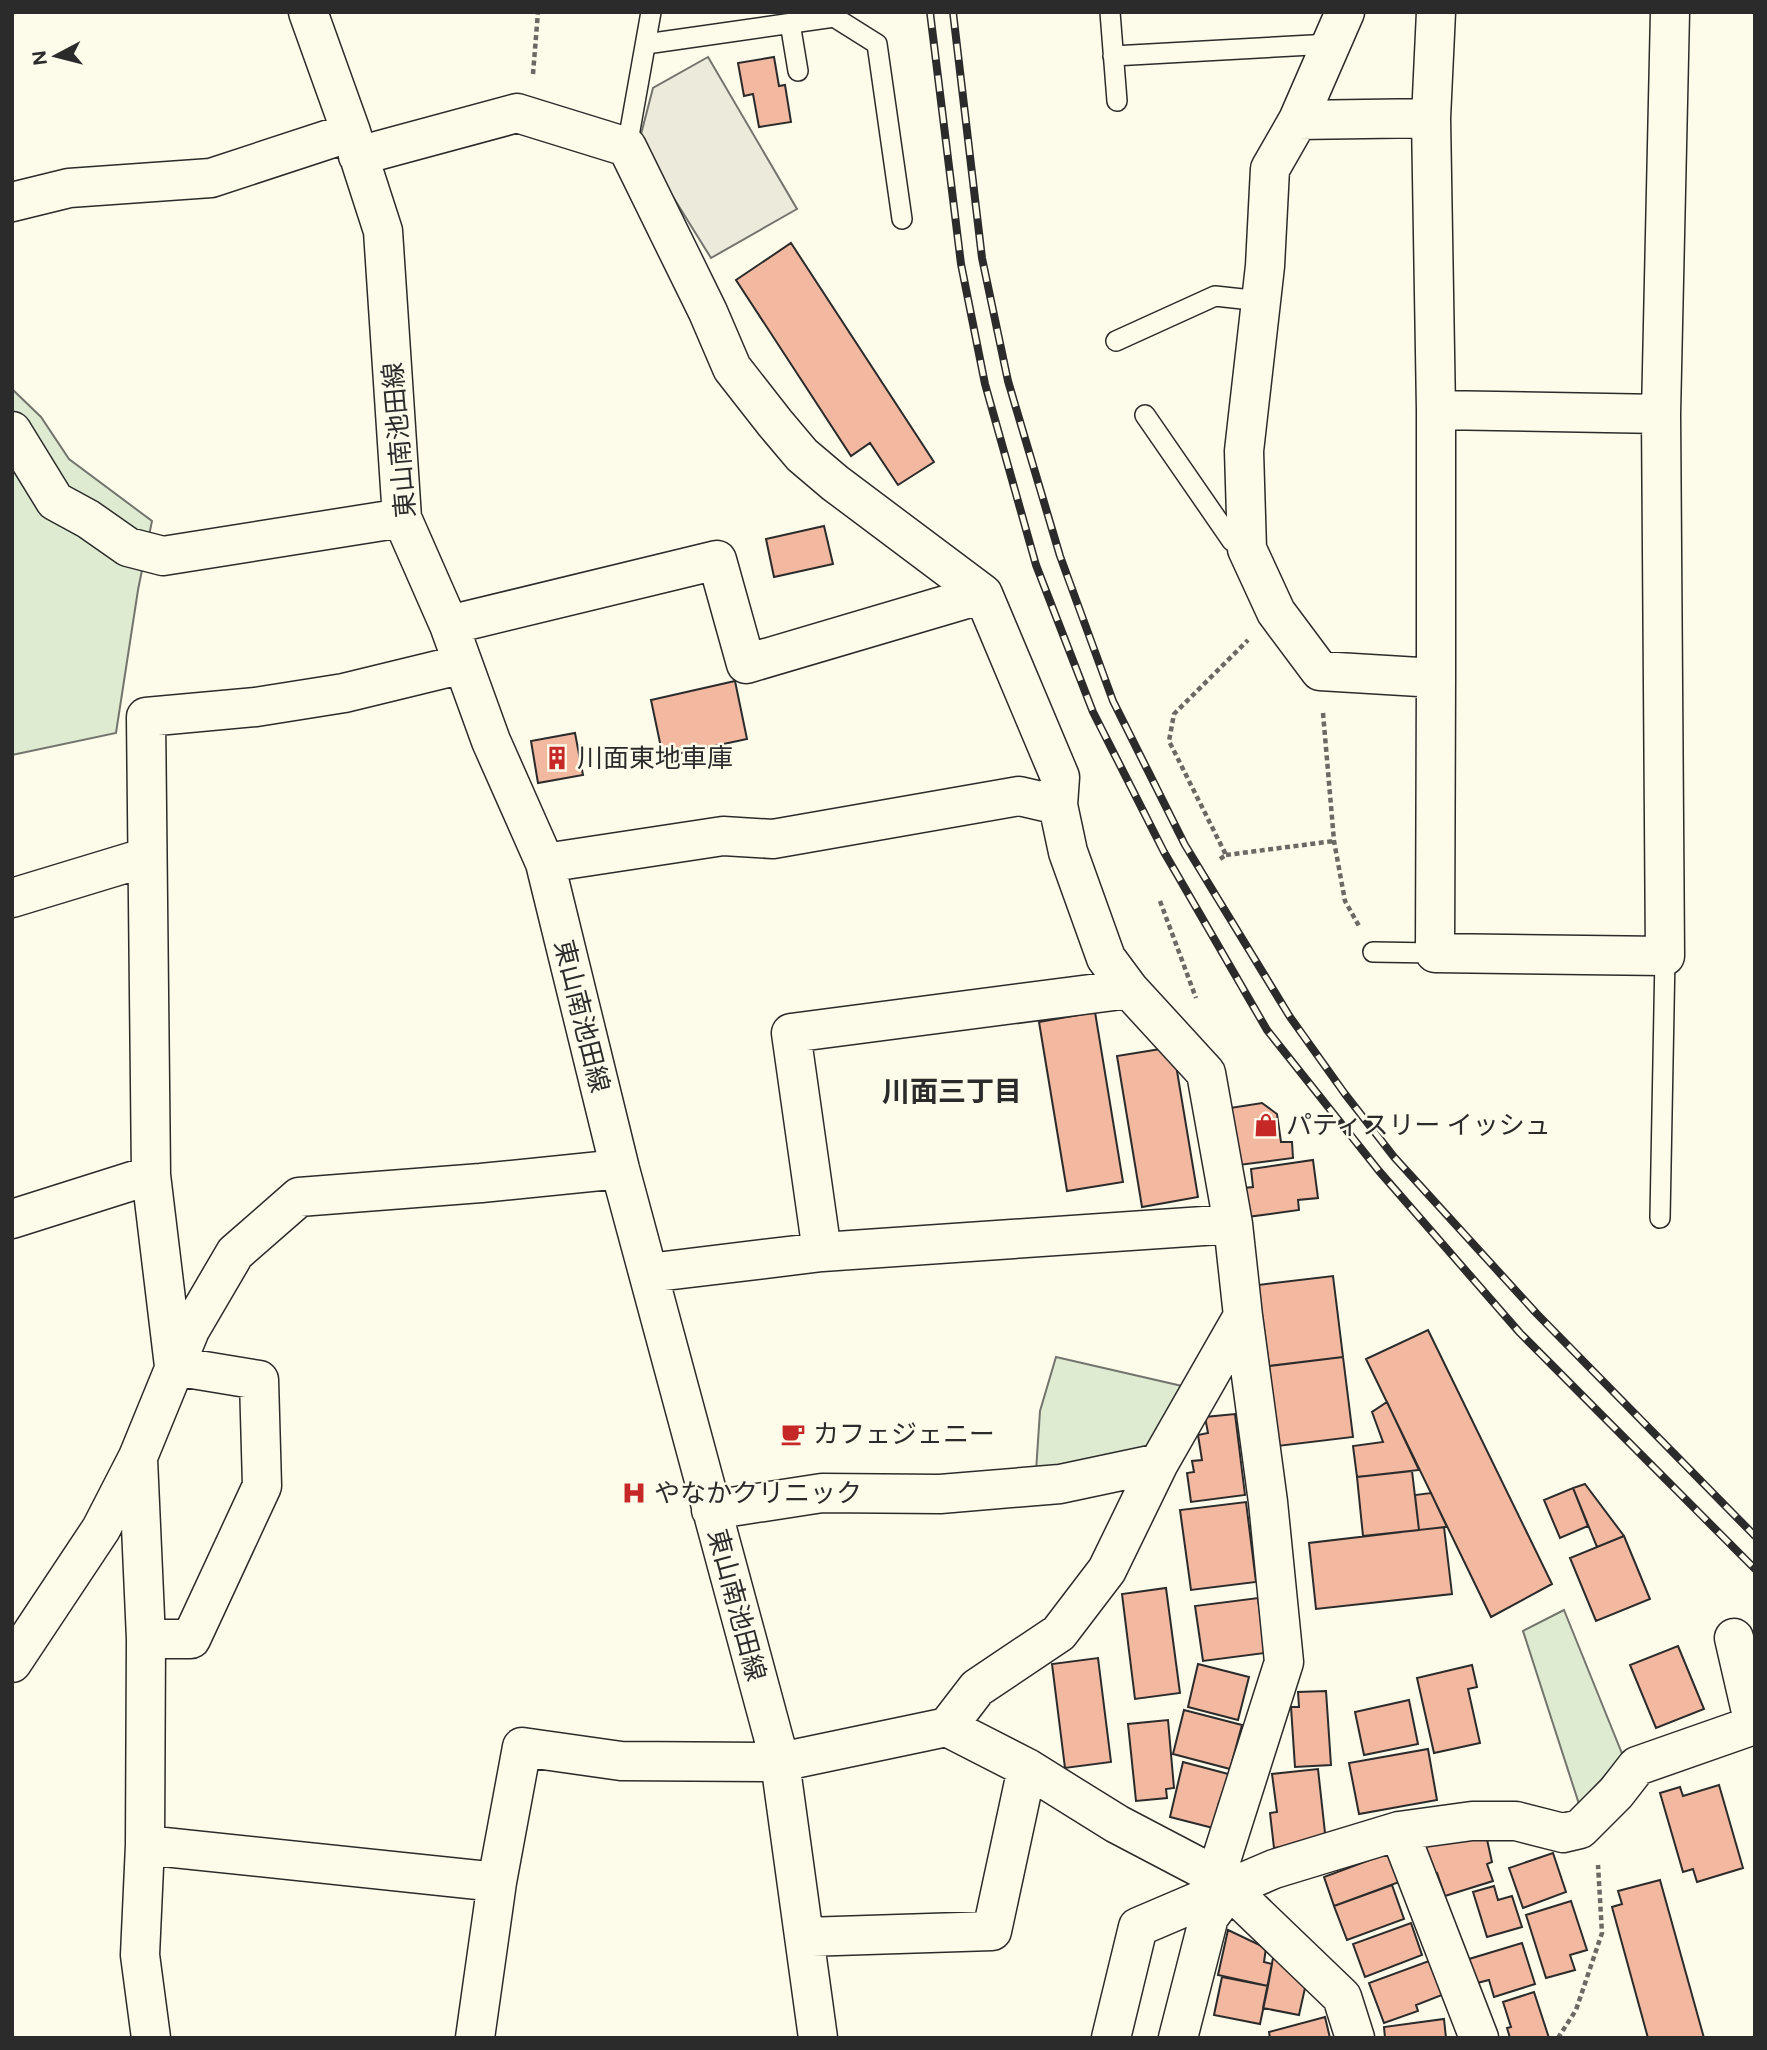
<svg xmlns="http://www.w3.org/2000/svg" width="1767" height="2050" viewBox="0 0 1767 2050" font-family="Figtree,'Noto Sans JP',sans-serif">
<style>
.green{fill:#deebd1;stroke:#74746e;stroke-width:2}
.parking{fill:#eceadb;stroke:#74746e;stroke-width:2}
.building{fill:#f2b8a0;stroke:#2b2b2b;stroke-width:2}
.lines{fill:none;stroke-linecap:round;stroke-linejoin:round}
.service-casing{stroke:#2b2b2b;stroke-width:22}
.minor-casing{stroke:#2b2b2b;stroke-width:41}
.path{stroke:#6a6964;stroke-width:4.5;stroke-dasharray:5 3.5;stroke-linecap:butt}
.service{stroke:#fdfbea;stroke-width:19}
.minor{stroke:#fdfbea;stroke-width:38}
.rail-casing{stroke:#2b2b2b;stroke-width:8}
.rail{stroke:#fdfbea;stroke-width:5;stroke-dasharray:16;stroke-linecap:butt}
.labels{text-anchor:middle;stroke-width:5;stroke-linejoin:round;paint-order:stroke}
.street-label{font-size:26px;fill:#2b2b2b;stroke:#fdfbea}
.poi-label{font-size:26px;fill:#2b2b2b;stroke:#fdfbea;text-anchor:start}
.neighbourhood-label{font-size:28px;font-weight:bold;fill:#2b2b2b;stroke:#fdfbea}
</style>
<rect width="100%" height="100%" fill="#fdfbea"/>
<path class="green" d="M12,389L41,417L69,459L152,521L138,590L116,733L12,755Z
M1056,1357L1182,1386L1151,1450L1036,1471L1040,1411Z
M1564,1610L1623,1756L1579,1804L1523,1631Z"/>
<path class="parking" d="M708,57L797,209L711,258L639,142L653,88Z"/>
<path class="building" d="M774,57L779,86L785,85L791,122L759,127L753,94L744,96L738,63Z
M791,243L934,462L898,485L870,443L851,456L736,280Z
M824,526L833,564L774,577L766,539Z
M735,681L747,739L663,757L651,700Z
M575,733L583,775L538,783L531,741Z
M1095,1012L1123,1182L1067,1191L1039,1022Z
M1173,1047L1198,1197L1142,1207L1117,1056Z
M1262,1103L1277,1114L1281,1142H1292L1293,1158L1239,1165L1230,1108Z
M1313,1160L1318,1198L1298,1200L1299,1210L1247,1217L1244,1188L1253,1187L1251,1169Z
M1333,1276L1343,1357L1269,1366L1258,1285Z
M1428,1330L1552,1584L1491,1617L1366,1359Z
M1343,1357L1353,1437L1278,1446L1269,1366Z
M1387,1402L1419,1470L1357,1477L1353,1446L1383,1442L1372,1412Z
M1235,1414L1245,1495L1191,1502L1187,1473L1194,1472L1192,1461L1202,1460L1198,1435L1208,1433L1205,1417Z
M1412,1471L1419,1530L1363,1536L1357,1477Z
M1585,1484L1624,1536L1597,1547L1573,1488Z
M1573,1488L1588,1526L1560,1538L1544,1500Z
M1431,1493L1447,1527L1419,1530L1415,1495Z
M1246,1502L1256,1582L1191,1590L1180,1510Z
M1444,1527L1452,1594L1316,1609L1309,1543Z
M1624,1536L1650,1599L1596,1621L1570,1558Z
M1166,1588L1180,1693L1135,1699L1122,1594Z
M1258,1598L1265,1653L1203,1661L1195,1606Z
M1678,1646L1704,1709L1656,1728L1630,1665Z
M1098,1658L1111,1762L1065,1768L1052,1664Z
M1198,1664L1249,1677L1238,1720L1188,1707Z
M1472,1665L1477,1687L1468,1689L1480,1743L1434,1753L1417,1678Z
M1326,1691L1331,1765L1295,1767L1291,1707H1299L1298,1692Z
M1409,1700L1418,1744L1364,1755L1355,1712Z
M1184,1710L1242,1725L1230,1769L1173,1754Z
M1168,1720L1174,1788L1166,1789L1167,1798L1136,1801L1128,1724Z
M1428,1749L1437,1800L1359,1814L1349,1763Z
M1183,1762L1232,1775L1225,1804L1219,1802L1213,1828L1170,1817Z
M1318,1769L1326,1842L1274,1848L1270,1813L1277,1812L1272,1774Z
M1719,1785L1743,1868L1697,1882L1693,1869L1683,1872L1660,1793L1680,1787L1683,1796Z
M1486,1835L1492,1862L1487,1864L1493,1881L1445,1896L1437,1873L1428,1875L1423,1847Z
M1391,1852L1402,1881L1334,1906L1324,1877Z
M1553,1853L1566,1892L1523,1908L1509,1868Z
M1660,1880L1704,2038H1648L1612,1907L1622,1904L1618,1891Z
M1392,1885L1404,1919L1347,1940L1334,1906Z
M1494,1886L1498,1900L1512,1896L1522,1927L1487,1937L1473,1892Z
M1571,1901L1587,1950L1570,1955L1575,1970L1546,1978L1526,1915Z
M1411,1923L1422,1955L1365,1977L1353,1944Z
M1228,1930L1266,1948L1264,1962L1272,1964L1268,1986L1218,1975Z
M1522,1943L1535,1984L1494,1997L1489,1980L1477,1983L1469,1959Z
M1273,1958L1307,1979L1299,2015L1263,2008Z
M1429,1961L1442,1995L1416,2005L1418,2011L1384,2023L1369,1983Z
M1222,1977L1268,1986L1260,2024L1214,2015Z
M1534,1992L1549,2038H1510L1507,2028L1511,2027L1503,2002Z
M1325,2017L1330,2038H1270L1269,2032Z
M1444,2019L1446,2038H1385L1384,2027Z"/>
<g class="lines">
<g class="service-casing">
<path id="service" d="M1110,12L1117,101
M790,23L798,71
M646,44L834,17L877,44L902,219
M1113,56L1330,44
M627,147L651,12
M1116,341L1215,296L1261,301
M1145,415L1232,541L1246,549
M1373,952L1435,953
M1660,1218L1665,956"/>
</g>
<g class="minor-casing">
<path id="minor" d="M308,12L351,132L383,231L402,518L449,625L491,741L545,863L620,1169L780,1762L818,2038
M1345,12L1298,120L1270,169L1265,266L1244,451L1247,549L1276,612L1320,671L1436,678L1435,953L1665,956L1661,414L1670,12
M1431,118L1436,410L1661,414
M1298,120L1431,118L1436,12
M358,156L517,113L627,147L708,312L732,368L775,423L802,455L835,483L983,594L1060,777L1058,805L1068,852L1106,958L1129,989L1206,1073L1233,1224L1243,1316L1159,1463L1107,1570L1059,1633L977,1688L947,1727L780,1762L621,1761L522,1747L497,1882L475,2038
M12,202L69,188L211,178L351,132
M12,431L55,501L88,519L128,547L163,556L402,518
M449,625L717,560L746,664L983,594
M1436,678V410
M545,863L723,836L773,839L1019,796L1058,805
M12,898L147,857
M12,1219L151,1175
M822,1252L791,1033L1129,989
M648,1273L822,1252L1233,1224
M138,1459L146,1639
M711,1510L822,1493L940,1494L1060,1484L1159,1463
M12,1663L101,1529L138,1457L190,1330L235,1253L299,1197L481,1183L620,1169
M947,1727L1027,1768L1117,1824L1216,1876L1284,1662L1268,1502L1243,1316
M1399,1831L1479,2038
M145,1845L497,1882
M1216,1876L1342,1997L1355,2038
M805,1937L992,1931L1027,1768
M151,2038L140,1955L145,1845L146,1639H191L262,1486L259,1380L174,1366L151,1175L146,717L256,707L344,693L463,664
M1111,2038L1138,1927L1274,1869L1399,1831L1472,1821H1516L1563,1833L1580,1829L1616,1793L1637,1766L1754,1725L1734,1638
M1178,2038L1209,1917L1229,1890"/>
</g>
<path class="path" d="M533,74L538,12
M1323,713L1334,841L1345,901L1359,926
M1226,855L1334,841
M1220,859L1226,855L1169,741L1174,714L1248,640
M1160,901L1196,998
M1558,2038L1576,2010L1602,1933L1598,1865"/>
<use href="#service" class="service"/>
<use href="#minor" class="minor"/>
<g class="rail-casing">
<path id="rail" d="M930,12L961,264L985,384L1036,565L1093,712L1164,852L1267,1030L1379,1171L1520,1333L1755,1569
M953,12L982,258L1008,381L1060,556L1113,701L1185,845L1290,1017L1345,1094L1394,1157L1537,1314L1755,1536"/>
</g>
<use href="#rail" class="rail"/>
</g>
<defs>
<g id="building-bare" transform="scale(1.89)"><path d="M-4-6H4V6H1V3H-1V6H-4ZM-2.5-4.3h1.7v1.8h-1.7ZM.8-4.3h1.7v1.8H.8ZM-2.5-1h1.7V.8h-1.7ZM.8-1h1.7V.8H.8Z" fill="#c62828" stroke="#fdfbea" stroke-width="2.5" paint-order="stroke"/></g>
<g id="shop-bare" transform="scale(1.89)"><path d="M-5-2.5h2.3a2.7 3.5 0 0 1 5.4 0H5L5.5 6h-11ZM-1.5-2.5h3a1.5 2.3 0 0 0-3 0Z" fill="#c62828" stroke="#fdfbea" stroke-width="2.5" paint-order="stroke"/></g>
<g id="cafe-bare" transform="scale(1.89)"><path d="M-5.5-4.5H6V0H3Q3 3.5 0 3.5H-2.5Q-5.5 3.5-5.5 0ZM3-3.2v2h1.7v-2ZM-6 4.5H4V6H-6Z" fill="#c62828" stroke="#fdfbea" stroke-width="2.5" paint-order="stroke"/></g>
<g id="hospital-bare" transform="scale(1.89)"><path d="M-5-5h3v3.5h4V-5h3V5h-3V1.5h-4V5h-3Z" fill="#c62828" stroke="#fdfbea" stroke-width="2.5" paint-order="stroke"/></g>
</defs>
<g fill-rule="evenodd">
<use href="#building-bare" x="557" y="758"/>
<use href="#shop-bare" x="1266" y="1125"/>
<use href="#cafe-bare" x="793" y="1434"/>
<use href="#hospital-bare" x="634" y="1493"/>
</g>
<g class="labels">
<g class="street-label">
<text transform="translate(399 440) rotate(-95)" y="9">東山南池田線</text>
<text transform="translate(582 1016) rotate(76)" y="9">東山南池田線</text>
<text transform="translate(737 1605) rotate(75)" y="9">東山南池田線</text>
</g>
<g class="poi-label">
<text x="577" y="767">川面東地車庫</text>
<text x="1286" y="1134">パティスリー イッシュ</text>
<text x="813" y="1443">カフェジェニー</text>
<text x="654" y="1502">やなかクリニック</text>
</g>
<g class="neighbourhood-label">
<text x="952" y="1101">川面三丁目</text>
</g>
</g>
<rect width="1767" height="2050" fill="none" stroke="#2b2b2b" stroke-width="28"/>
<g transform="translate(56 56) rotate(263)" stroke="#fdfbea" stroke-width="5" paint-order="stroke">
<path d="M0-5L12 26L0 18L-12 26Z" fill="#2b2b2b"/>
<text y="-10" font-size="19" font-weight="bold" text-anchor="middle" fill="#2b2b2b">N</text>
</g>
</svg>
